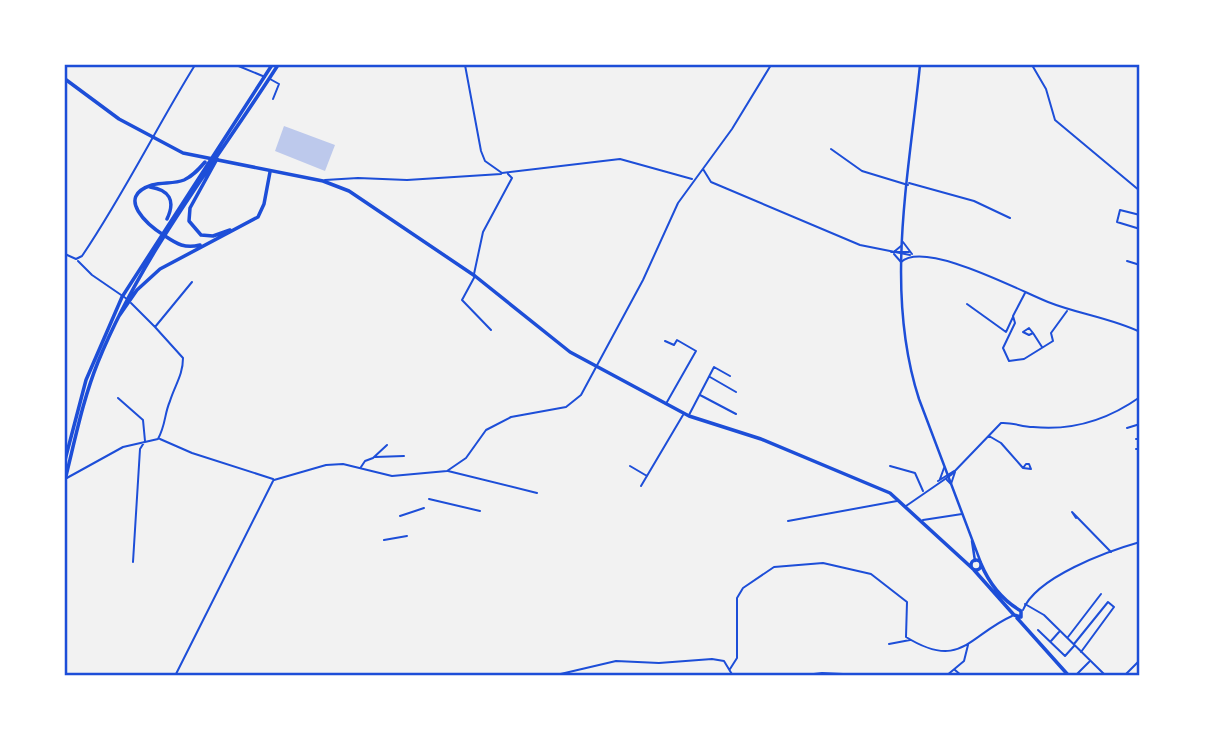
<svg xmlns="http://www.w3.org/2000/svg" width="1205" height="741" viewBox="0 0 1205 741" font-family="Barlow,sans-serif">
<style>
.building{fill:#bdc9ec}
.lines{fill:none;stroke-linecap:round;stroke-linejoin:round}
.minor{stroke:#1d4ed8;stroke-width:2}
.tertiary{stroke:#1d4ed8;stroke-width:2}
.secondary{stroke:#1d4ed8;stroke-width:2.5}
.primary{stroke:#1d4ed8;stroke-width:3.5}
.trunk{stroke:#1d4ed8;stroke-width:3.5}
.neatline{fill:none;stroke:#1d4ed8;stroke-width:2.5}
</style>
<rect width="100%" height="100%" fill="#f2f2f2"/>
<path class="building" d="M284,126L335,145L325,171L275,151Z"/>
<g class="lines">
<path class="minor" d="M236,65L265,77
M465,65L481,151L485,161L502,173L620,159L692,179
M270,79L279,84L273,99
M831,149L862,171L908,185
M703,169L711,182L860,245L910,255
M325,180L358,178L407,180L501,174
M909,183L974,201L1010,218
M1140,215L1120,210L1117,222L1140,229
M903,242L912,254
M895,251L901,246
M891,252H909
M65,254L76,259L82,256C124,194 156,128 195,65
M894,254L901,262C925,240 1020,291 1048,302C1078,314 1111,318 1140,332
M78,261L92,275L127,299
M1127,261L1140,265
M474,274L483,232L512,178L508,174
M475,276L462,300L491,330
M1025,293L1013,316L1015,323L1003,348L1009,361L1024,359L1053,341L1051,333L1067,311
M131,303L155,327L192,282
M967,304L1006,332L1013,317
M1033,333L1029,328L1023,332L1029,335L1033,333L1042,347
M665,341L674,345L677,340L696,351L667,402
M710,377L736,392
M700,395L736,414
M118,398L143,420L145,441L140,449L133,562
M689,415L714,367L730,376
M1127,428L1140,424
M989,436L1001,443L1023,468
M160,439L192,453L273,479
M1136,439H1140
M1136,449H1140
M375,457L404,456
M1026,464H1029L1031,469L1023,468Z
M630,466L647,476
M890,466L915,473L923,491
M361,467L365,461L373,458L387,445
M448,471L537,493
M65,479L123,447L158,439C166,424 164,415 170,401C175,385 183,375 183,358L155,327
M940,479L944,468
M274,480L326,465L343,464L392,476L447,471L466,458L486,430L511,417L566,407L581,395L643,280L678,203L732,129L771,65
M947,480L951,484L955,472
M938,481L954,471
M641,486L683,415
M429,499L480,511
M906,506L951,475L1001,423C1012,422 1022,427 1033,427C1072,431 1109,419 1140,397
M400,516L424,508
M1076,518L1072,512L1111,552
M923,520L962,514
M788,521L897,501
M384,540L407,536
M1025,604L1044,615L1106,676
M1038,630L1065,656L1074,646
M1068,637L1101,594
M1051,641L1059,632
M889,644L910,640
M1074,644L1108,602L1114,607L1081,652
M730,669L737,658V598L743,588L774,567L823,563L871,574L907,602L906,637C961,671 969,635 1012,616
M955,670L962,676
M175,676L273,481
M552,676L616,661L659,663L712,659L724,661L733,676
M797,676L822,673L885,676
M946,676L964,661L968,645
M1075,676L1089,662
M1124,676L1140,660"/>
<path class="tertiary" d="M1032,65L1046,89L1055,120L1140,191
M1023,610C1036,577 1108,551 1140,542"/>
<path class="secondary" d="M920,65C909,175 884,291 919,399L981,563
M972,541L975,561"/>
<path class="primary" d="M65,79L119,119L183,153L323,181L349,191L475,276L570,352L689,416L761,439L890,493L972,568
M971 565a5 5 0 1 1 10 0a5 5 0 1 1-10 0Z
M974,570L1014,615L1021,617V611C1002,600 990,585 981,564
M1017,618L1069,676"/>
<path class="trunk" d="M217,159L190,208L189,221L201,235L213,236L230,230
M150,187C169,190 176,200 167,219
M200,245C185,249 177,244 165,236C149,226 114,197 152,185C163,182 174,184 184,180C193,176 199,169 205,162
M119,316L137,290L160,269L258,217L264,204L270,172
M65,460L86,380L122,297L272,65
M65,480C75,440 83,399 98,362C142,254 216,162 278,65"/>
</g>
<rect width="1205" height="741" fill="none" stroke="#ffffff" stroke-width="133"/>
<rect x="66" y="66" width="1072" height="608" class="neatline"/>
</svg>
